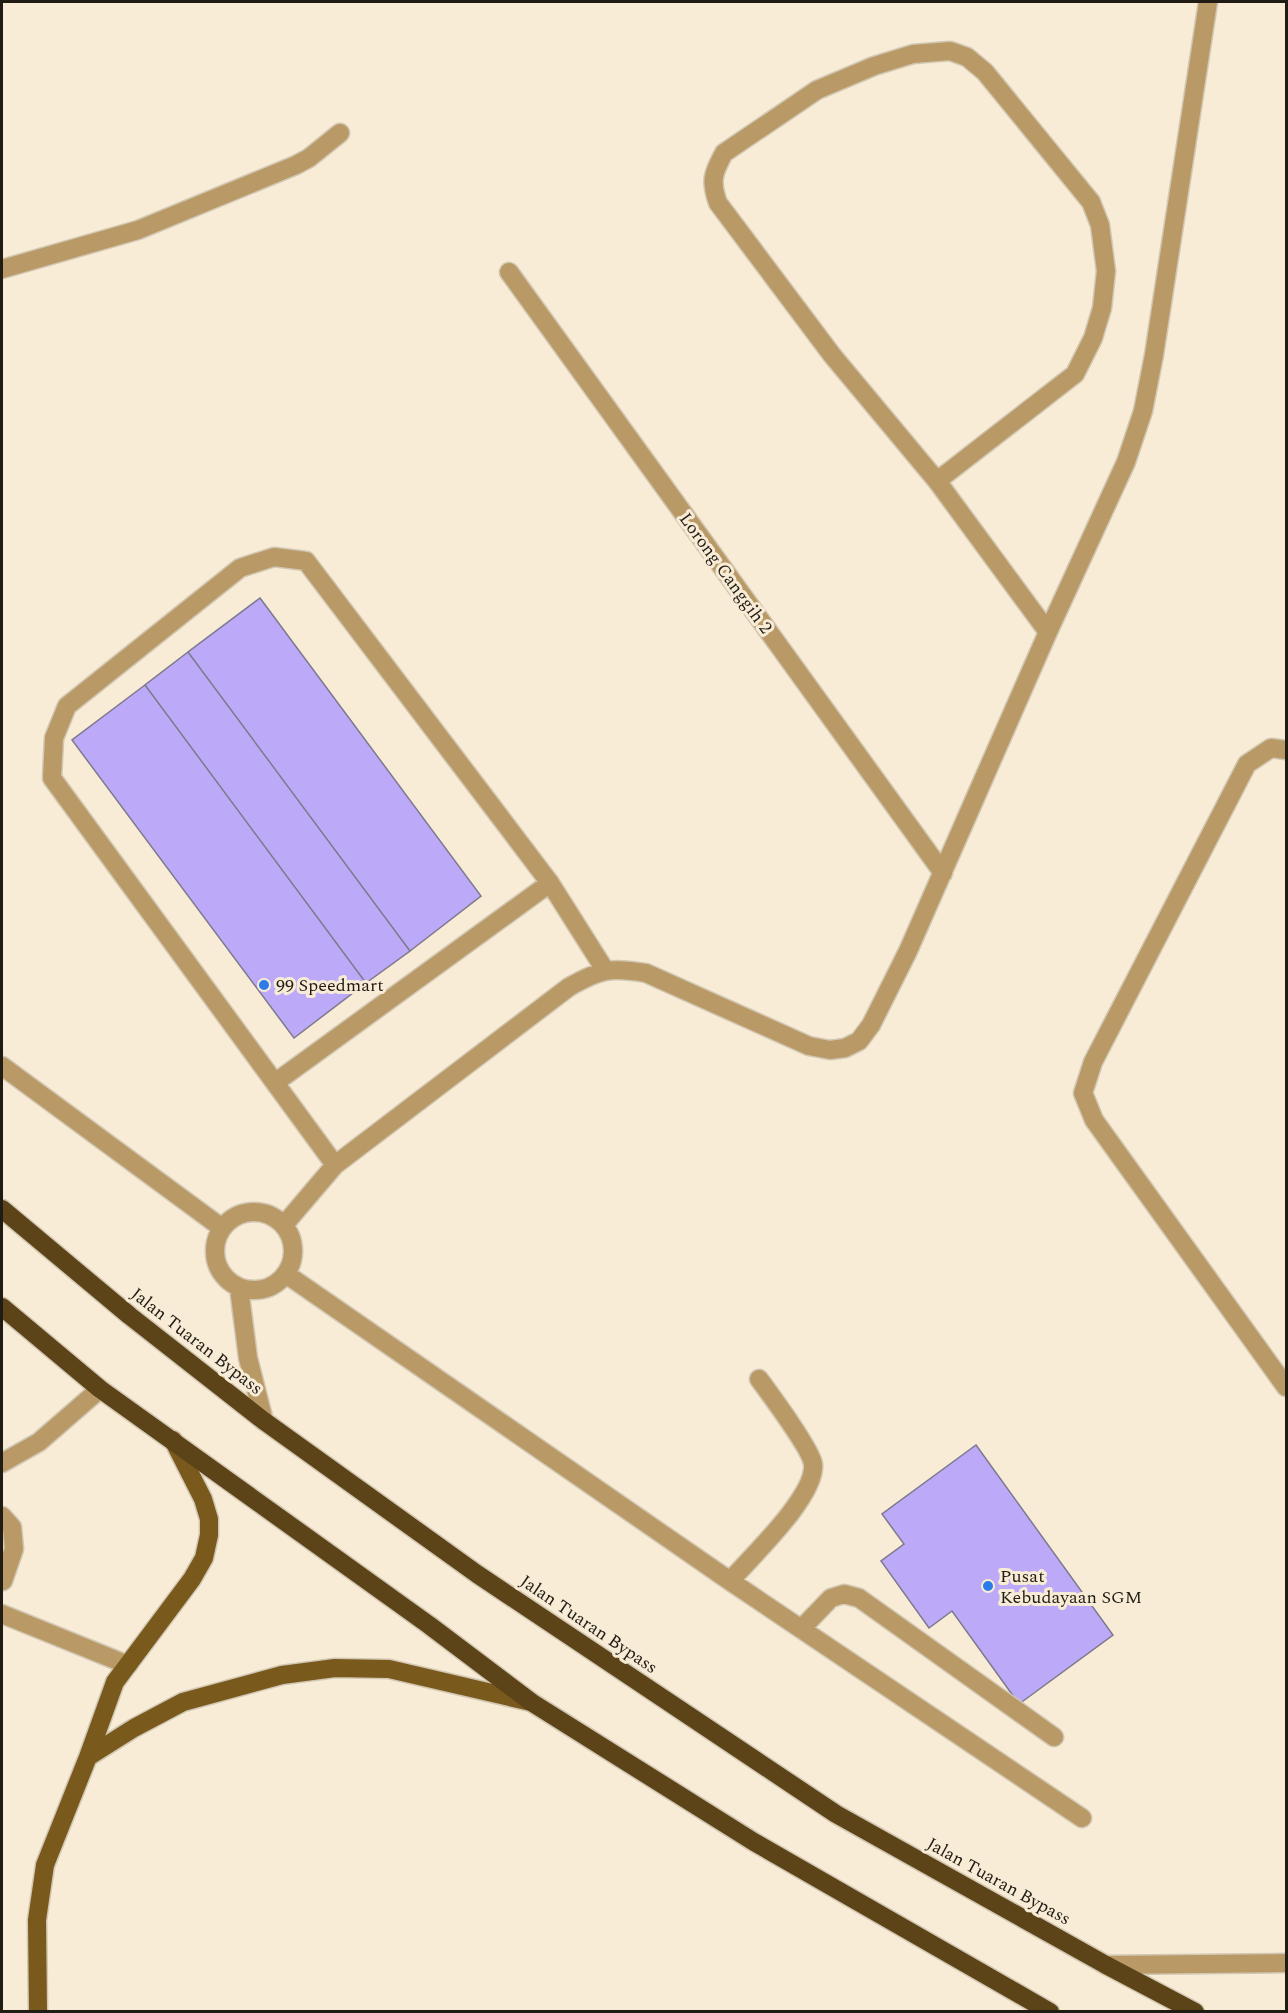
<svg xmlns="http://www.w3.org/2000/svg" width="1288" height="2013" viewBox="0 0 1288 2013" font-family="Spectral,serif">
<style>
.building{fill:#bcaaf8;stroke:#7d798d;stroke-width:1.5}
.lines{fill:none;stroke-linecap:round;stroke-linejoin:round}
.minor-casing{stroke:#d1c7b3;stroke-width:21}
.major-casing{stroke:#d1c7b3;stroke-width:21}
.highway-casing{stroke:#d1c7b3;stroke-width:21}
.minor{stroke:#b99a67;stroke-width:18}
.major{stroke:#7a591c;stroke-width:18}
.highway{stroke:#5d4418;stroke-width:18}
.poi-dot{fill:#2b7ce8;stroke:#f8ecd6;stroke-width:2}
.labels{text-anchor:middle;stroke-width:6;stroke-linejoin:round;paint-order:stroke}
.street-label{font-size:18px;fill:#201c14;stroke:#f8ecd6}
.poi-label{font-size:18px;fill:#201c14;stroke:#f8ecd6;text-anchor:start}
</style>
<rect width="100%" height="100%" fill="#f8ecd6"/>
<path class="building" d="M260,598L481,896L410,951L188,652Z
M188,652L410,951L366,983L145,685Z
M145,685L366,983L294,1038L72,740Z
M976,1445L1113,1635L1019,1704L952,1611L929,1628L881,1561L904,1544L882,1514Z"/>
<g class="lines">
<g class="minor-casing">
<path id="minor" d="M2,269L138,230L296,165L309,158L340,133
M509,272L943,873
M937,481L1075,374L1093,338L1102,308L1106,271L1100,225L1091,202L985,72L967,57L950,51L913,54L874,66L817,90L724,153C713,173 710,181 718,203L832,355L937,481L1048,632
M1286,750L1271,748L1247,764L1093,1062L1083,1093L1094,1120L1286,1387
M2,1066L222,1228
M276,1082L550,883
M335,1165L52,778L54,738L67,706L240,568L274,557L306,561L550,883L605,970
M215 1251a39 39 0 1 1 78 0a39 39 0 1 1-78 0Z
M284,1225L335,1165L569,987C601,969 610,967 646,973L809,1046L830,1050L845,1048L859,1041L871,1025L908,951L1048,632L1126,462L1143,411L1154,355L1208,2
M286,1274L730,1581L1082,1818
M239,1288L248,1358L264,1421
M2,1463L39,1442L100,1389
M2,1516L12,1527L14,1549L3,1581
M730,1581C751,1557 817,1495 813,1464C811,1449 770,1394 759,1379
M2,1614L128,1665
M801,1629L831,1598L844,1594L859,1598L1054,1737
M1106,1965L1286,1963"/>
</g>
<g class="major-casing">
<path id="major" d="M88,1757L134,1728L183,1702L282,1675L335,1668L389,1669L531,1702
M38,2012L37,1920L45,1865L88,1757L115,1682L192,1579L204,1558L209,1535V1519L203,1499L173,1440"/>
</g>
<g class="highway-casing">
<path id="highway" d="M2,1209L130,1316L264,1421L477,1574L836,1814L1106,1965L1195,2012
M2,1307L100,1389L429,1625L531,1702L754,1842L1050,2012"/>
</g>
<use href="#minor" class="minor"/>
<use href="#major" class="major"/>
<use href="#highway" class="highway"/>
</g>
<g class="poi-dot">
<circle cx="264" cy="985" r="6"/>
<circle cx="988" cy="1586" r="6"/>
</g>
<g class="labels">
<g class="street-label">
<text transform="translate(726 573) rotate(54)" y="6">Lorong Canggih 2</text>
<text transform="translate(197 1341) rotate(38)" y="6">Jalan Tuaran Bypass</text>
<text transform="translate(589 1624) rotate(34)" y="6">Jalan Tuaran Bypass</text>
<text transform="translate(999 1881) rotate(29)" y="6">Jalan Tuaran Bypass</text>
</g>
<g class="poi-label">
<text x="276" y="991">99 Speedmart</text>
<text x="1000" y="1582">Pusat<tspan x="1000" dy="21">Kebudayaan SGM</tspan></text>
</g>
</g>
<rect width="1288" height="2013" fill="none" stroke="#201c14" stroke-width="6"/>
</svg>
